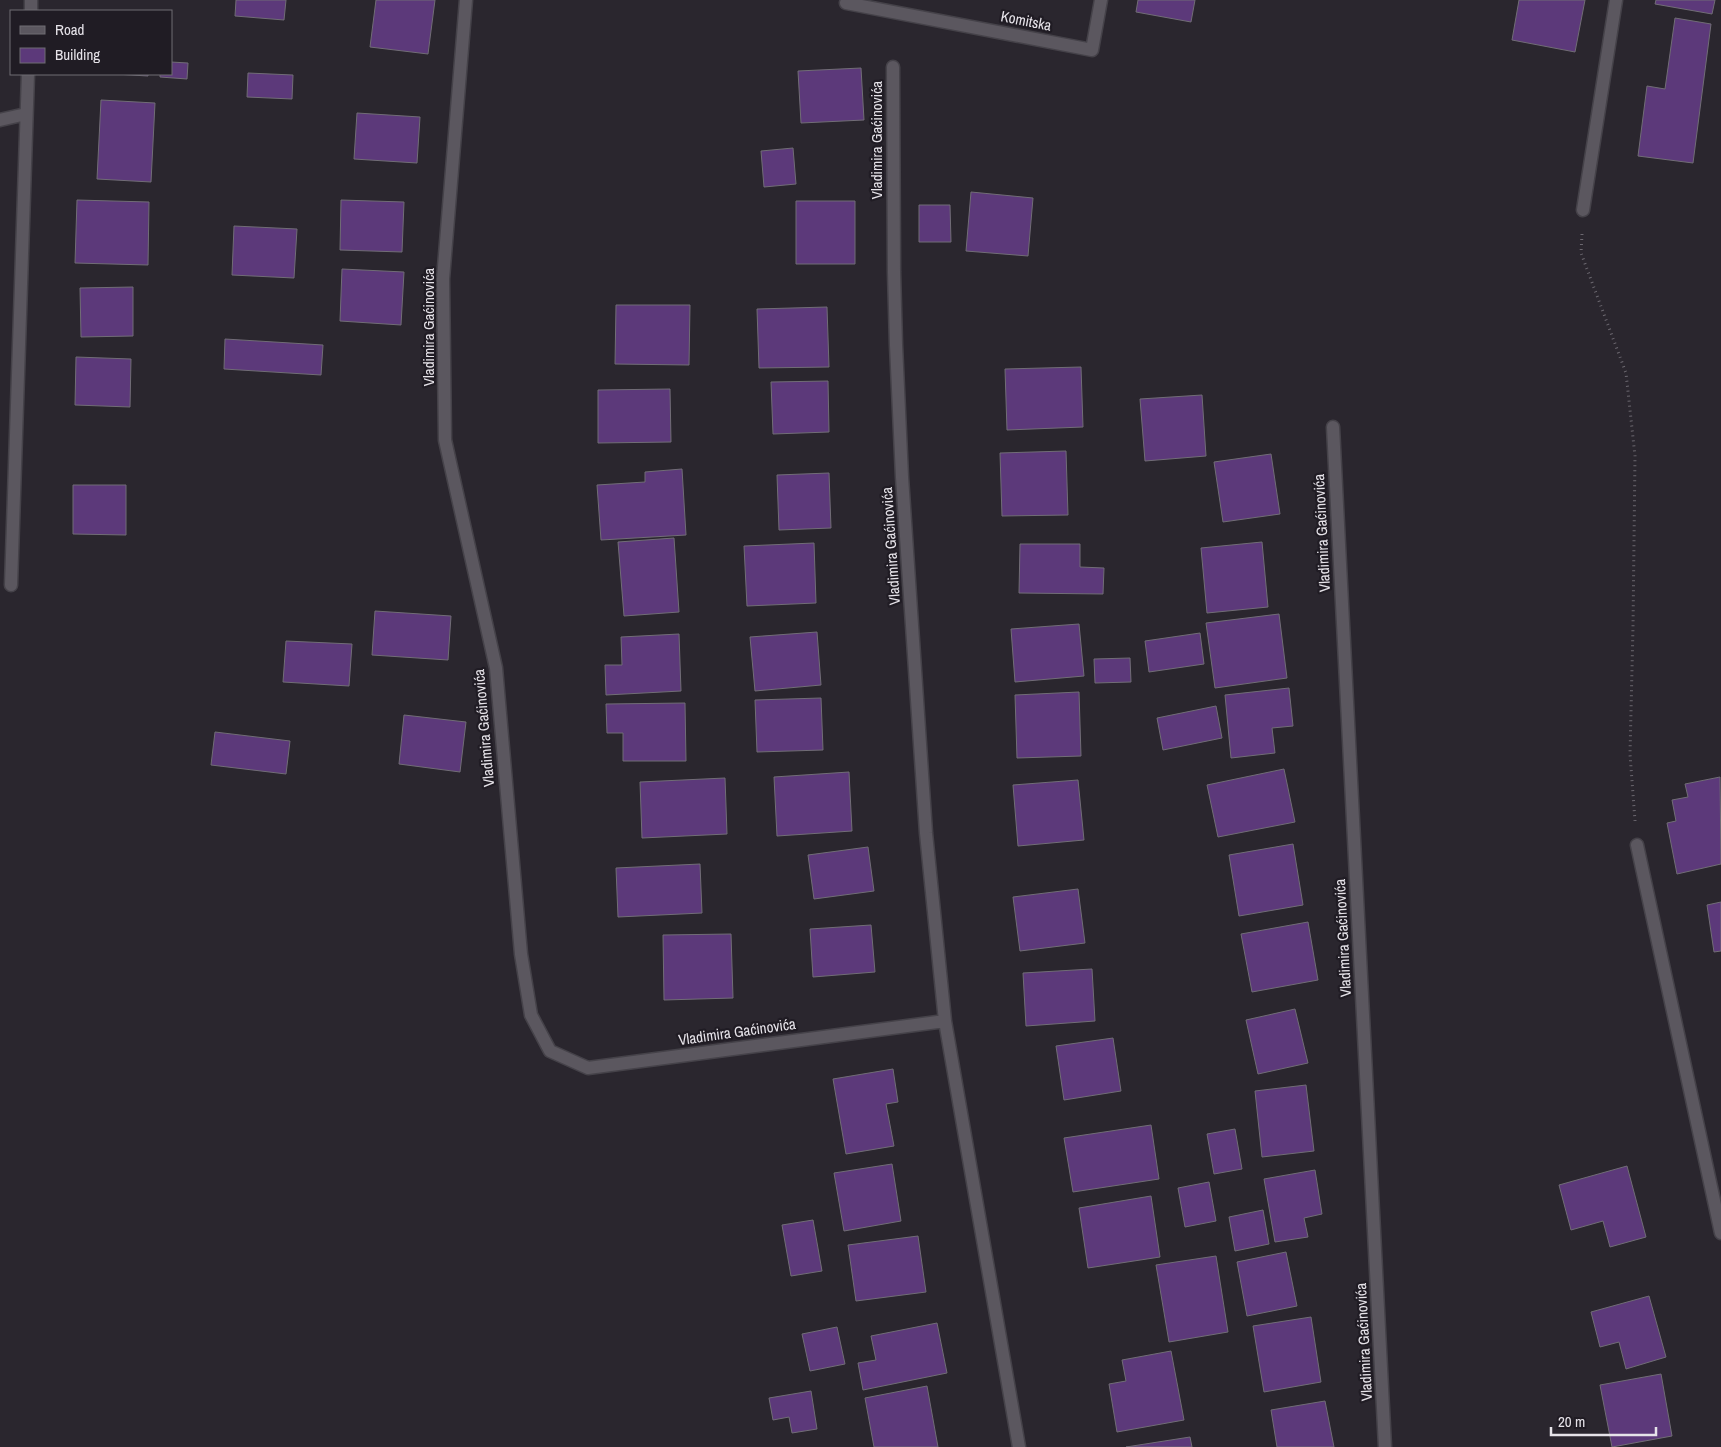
<svg xmlns="http://www.w3.org/2000/svg" width="1721" height="1447" viewBox="0 0 1721 1447" font-family="'Archivo Narrow',sans-serif">
<style>
.building{fill:#5c397a;stroke:#716d76}
.lines{fill:none;stroke-linecap:round;stroke-linejoin:round}
.street-casing{stroke:#454249;stroke-width:15}
.path{stroke:#6c6870;stroke-width:3;stroke-dasharray:1 4;stroke-linecap:butt}
.street{stroke:#5b575f;stroke-width:12}
.labels{text-anchor:middle;stroke-width:4.5;stroke-linejoin:round;paint-order:stroke}
.street-label{font-size:15px;fill:#e6e3e9;stroke:#201c24}
</style>
<rect width="100%" height="100%" fill="#2a262e"/>
<path class="building" d="M236,0H286L284,20L235,16Z
M376,0H435L428,54L370,47Z
M1138,0H1195L1191,22L1136,12Z
M1519,0H1585L1575,52L1512,40Z
M1656,0H1715L1712,14L1655,4Z
M1675,18L1711,24L1693,163L1638,156L1647,86L1665,89Z
M171,62L188,63L187,79L160,77V74H171Z
M861,68L864,120L801,123L798,71Z
M248,73L293,75L292,99L247,97Z
M115,74H148V76Z
M101,100L155,103L151,182L97,179Z
M357,113L420,117L417,163L354,159Z
M793,148L796,184L764,187L761,151Z
M971,192L1033,198L1028,256L966,251Z
M77,200L149,202L148,265L75,263Z
M341,200L404,202L402,252L340,250Z
M796,201H855V264H796Z
M919,205H950L951,242H919Z
M234,226L297,229L294,278L232,275Z
M342,269L404,272L401,325L340,321Z
M133,287V336L81,337L80,288Z
M616,305H690L689,365L615,364Z
M827,307L829,367L759,368L757,309Z
M225,339L323,345L321,375L224,369Z
M76,357L131,359L130,407L75,405Z
M1081,367L1083,427L1007,430L1005,369Z
M828,381L829,432L773,434L771,382Z
M670,389L671,442L598,443V390Z
M1202,395L1206,456L1145,461L1140,399Z
M1066,451L1068,515L1002,516L1000,453Z
M1271,454L1280,514L1223,522L1214,462Z
M682,469L686,535L601,540L597,485L645,482V472Z
M829,473L831,528L779,530L777,475Z
M73,485H126V535L73,534Z
M674,538L679,612L624,616L618,542Z
M1262,542L1268,607L1207,613L1201,548Z
M814,543L816,603L747,606L744,546Z
M1020,544H1080V567L1104,568L1103,594L1019,593Z
M375,611L451,616L448,660L372,655Z
M1279,614L1287,678L1215,688L1206,623Z
M1079,624L1084,676L1015,682L1011,629Z
M817,632L821,685L755,691L750,637Z
M1200,633L1204,664L1149,672L1145,641Z
M679,634L681,691L606,695L605,665H622L621,637Z
M286,641L352,644L349,686L283,682Z
M1130,658L1131,682L1095,683L1094,659Z
M1289,688L1293,726L1272,728L1275,753L1231,758L1225,695Z
M1079,692L1081,756L1017,758L1015,695Z
M821,698L823,750L757,752L755,700Z
M685,703L686,761H623V733H607L606,704Z
M1216,706L1222,738L1163,750L1157,718Z
M404,715L466,722L460,772L399,764Z
M215,732L290,741L286,774L211,765Z
M1284,769L1295,822L1218,837L1207,785Z
M849,772L852,831L777,836L774,777Z
M1720,777L1721,864L1677,874L1667,823L1676,821L1672,800L1688,797L1685,784Z
M725,778L727,834L642,838L640,782Z
M1078,780L1084,840L1018,846L1013,785Z
M1293,844L1303,905L1239,916L1229,855Z
M868,847L874,891L814,899L808,855Z
M700,864L702,913L618,917L616,868Z
M1078,889L1085,943L1020,951L1013,897Z
M1721,902V951L1714,952L1707,905Z
M1308,922L1318,980L1252,992L1241,934Z
M871,925L875,972L813,977L810,929Z
M731,934L733,998L664,1000L663,935Z
M1092,969L1095,1021L1026,1026L1023,973Z
M1295,1009L1308,1063L1258,1074L1246,1020Z
M1113,1038L1121,1091L1064,1100L1056,1046Z
M893,1069L898,1102L886,1104L894,1146L846,1154L833,1079Z
M1306,1085L1314,1151L1262,1157L1255,1091Z
M1151,1125L1159,1179L1073,1192L1064,1138Z
M1235,1129L1242,1169L1214,1174L1207,1134Z
M892,1164L901,1221L844,1231L834,1173Z
M1627,1166L1646,1237L1610,1247L1603,1221L1571,1230L1559,1185Z
M1315,1170L1322,1214L1304,1218L1308,1237L1275,1242L1264,1179Z
M1209,1182L1216,1221L1185,1227L1178,1188Z
M1151,1196L1160,1257L1088,1268L1079,1208Z
M1263,1210L1269,1244L1235,1251L1229,1217Z
M813,1220L822,1271L791,1276L782,1225Z
M918,1236L926,1292L856,1301L848,1245Z
M1286,1252L1297,1306L1247,1316L1237,1262Z
M1216,1256L1228,1332L1169,1342L1156,1265Z
M1649,1296L1666,1357L1626,1369L1619,1342L1600,1347L1591,1312Z
M1311,1317L1321,1382L1264,1392L1253,1326Z
M937,1323L947,1373L863,1390L858,1363L876,1360L871,1336Z
M837,1327L845,1364L810,1371L802,1334Z
M1171,1351L1184,1420L1117,1432L1109,1384L1126,1381L1122,1360Z
M1661,1374L1672,1436L1612,1447L1600,1385Z
M927,1386L938,1447H874L865,1398Z
M811,1391L817,1429L792,1433L789,1417L773,1420L769,1398Z
M1325,1401L1334,1447H1277L1271,1410Z
M1190,1437L1192,1447H1126Z"/>
<g class="lines">
<g class="street-casing">
<path id="street" d="M466,0L443,279L445,440L496,668L521,954L531,1015L550,1051L588,1068L945,1021
M846,3L1092,50L1101,0
M31,11V0
M893,67L894,272L896,345L902,477L926,833L945,1021L1019,1447
M0,120L26,114
M1583,210L1616,0
M1333,427L1385,1447
M11,585L28,74
M1637,845L1721,1233"/>
</g>
<path class="path" d="M1582,234L1581,253L1626,373L1635,456L1633,627L1630,754L1635,821"/>
<use href="#street" class="street"/>
</g>
<g class="labels">
<g class="street-label">
<text transform="translate(1026 21) rotate(11)" y="5">Komitska</text>
<text transform="translate(877 140) rotate(-90)" y="5">Vladimira Gaćinovića</text>
<text transform="translate(429 327) rotate(-90)" y="5">Vladimira Gaćinovića</text>
<text transform="translate(1322 533) rotate(-93)" y="5">Vladimira Gaćinovića</text>
<text transform="translate(891 546) rotate(-94)" y="5">Vladimira Gaćinovića</text>
<text transform="translate(484 728) rotate(-95)" y="5">Vladimira Gaćinovića</text>
<text transform="translate(1343 938) rotate(-93)" y="5">Vladimira Gaćinovića</text>
<text transform="translate(737 1032) rotate(-8)" y="5">Vladimira Gaćinovića</text>
<text transform="translate(1364 1342) rotate(-93)" y="5">Vladimira Gaćinovića</text>
</g>
</g>
<rect x="10" y="10" width="162" height="65" fill="#201c24" stroke="#6f6c73"/>
<rect x="20" y="26" width="25" height="8" fill="#5b575f" stroke="#6f6c73"/>
<text x="55" y="35" font-size="15" fill="#e6e3e9">Road</text>
<rect x="20" y="48" width="25" height="15" fill="#5c397a" stroke="#6f6c73"/>
<text x="55" y="60" font-size="15" fill="#e6e3e9">Building</text>
<path d="M1551 1427v8h105v-8" fill="none" stroke="#e6e3e9" stroke-width="2.5"/>
<text x="1558" y="1427" font-size="15" fill="#e6e3e9" stroke="#201c24" stroke-width="4" paint-order="stroke">20 m</text>
</svg>
